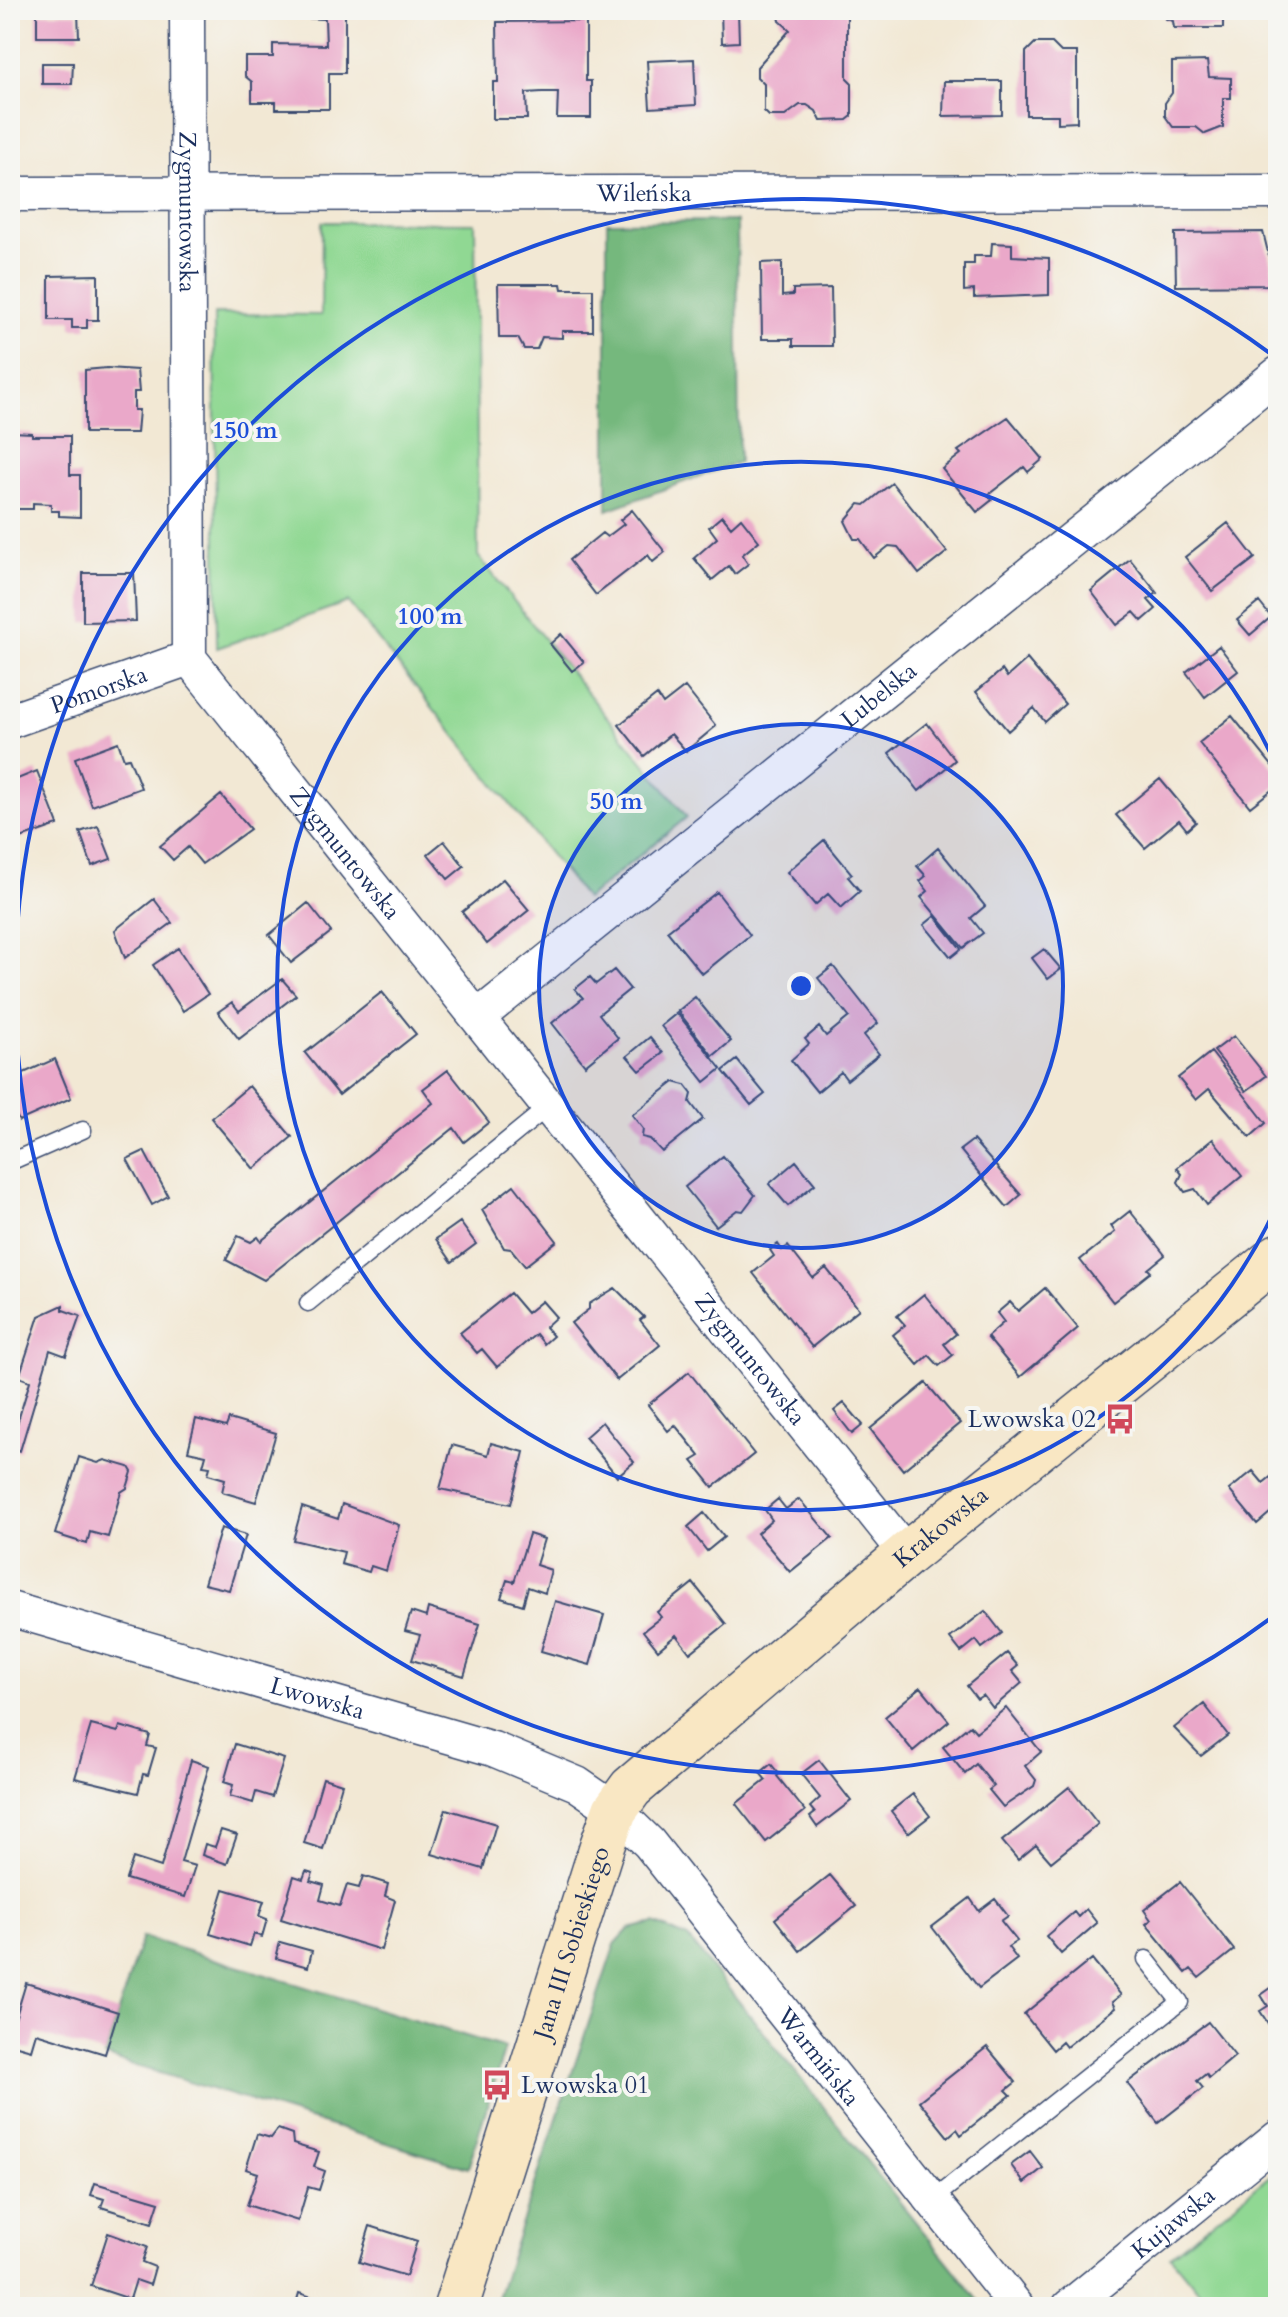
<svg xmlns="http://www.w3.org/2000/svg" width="1288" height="2317" viewBox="0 0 1288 2317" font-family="Cardo,serif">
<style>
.green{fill:#90d893;stroke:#568478;stroke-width:2}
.forest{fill:#74b87d;stroke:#48746e;stroke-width:2}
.building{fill:#eaa8c9}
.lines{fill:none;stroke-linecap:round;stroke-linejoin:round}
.lane-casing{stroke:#3b4b70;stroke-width:19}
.street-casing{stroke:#3b4b70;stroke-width:37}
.secondary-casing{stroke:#3b4b70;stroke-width:47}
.lane{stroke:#fff;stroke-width:16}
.street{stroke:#fff;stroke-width:34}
.secondary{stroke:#f9e7c3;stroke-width:44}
.ring{fill:none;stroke:#1d4ed8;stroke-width:4}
.labels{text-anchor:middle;stroke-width:8;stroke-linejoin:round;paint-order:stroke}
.street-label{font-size:24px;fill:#1b2f5e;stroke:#f6f6f2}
.poi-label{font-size:24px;fill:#1b2f5e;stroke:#f6f6f2;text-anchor:end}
.centre{fill:#1d4ed8;stroke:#f6f6f2;stroke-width:4}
.ring-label{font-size:24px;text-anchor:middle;font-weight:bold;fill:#1d4ed8;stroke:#f6f6f2;stroke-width:8;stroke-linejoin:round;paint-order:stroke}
</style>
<rect width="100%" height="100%" fill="#f6f6f2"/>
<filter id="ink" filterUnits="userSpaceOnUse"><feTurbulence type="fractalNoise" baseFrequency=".0125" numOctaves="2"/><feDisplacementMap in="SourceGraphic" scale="16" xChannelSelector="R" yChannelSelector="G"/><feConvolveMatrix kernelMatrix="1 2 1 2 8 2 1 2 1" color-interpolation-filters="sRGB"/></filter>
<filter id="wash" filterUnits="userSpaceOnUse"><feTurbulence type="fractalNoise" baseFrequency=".006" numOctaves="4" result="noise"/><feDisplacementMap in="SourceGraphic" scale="32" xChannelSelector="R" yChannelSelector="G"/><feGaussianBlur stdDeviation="1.8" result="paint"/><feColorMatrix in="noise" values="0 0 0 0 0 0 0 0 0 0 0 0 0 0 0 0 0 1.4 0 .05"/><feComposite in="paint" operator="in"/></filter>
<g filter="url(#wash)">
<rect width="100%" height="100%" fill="#f2e8d4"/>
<path class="green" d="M322,222L475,223L478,556L687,817L586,899L348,602L217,648L214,314L321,315Z
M1272,2174L1278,2182V2307H1212L1170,2256Z"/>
<path class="forest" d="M737,221L739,462L607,510V222Z
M654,1923L688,1938L984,2307H494L615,1944L629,1929Z
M142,1937L505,2048L468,2168L104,2056Z"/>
<g id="blocks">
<path class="building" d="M302,10H345V73H329V109H276V102H252V82L245,76V57H273V44L326,45L325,19L302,18Z
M721,10H738L739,42L722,43Z
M778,10H847V78L852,83V116L847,120L821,121L816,111L807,105H800L785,116H769L764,111V84L757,77V67L790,30L780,21Z
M1162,10H1223V28H1174L1173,21L1166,19Z
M37,13H78L79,37H37Z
M586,21V81H591V118H557L558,92H542L526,93L527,119H493V82H498L497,22Z
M1035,43H1052L1061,52H1077V122L1058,123V115H1026V52Z
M694,59L696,105L650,108L647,61Z
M1207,61L1209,77L1231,78V98H1223V127L1205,134L1196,127H1173L1165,116V103L1172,93V62Z
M42,63H73L72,84H42Z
M944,81H1002V115L943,116Z
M1263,232L1276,285L1176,286L1175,233Z
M992,243L1012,244V256L1049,258V295L974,298V290L964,291V264H974V256H991Z
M782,262V296L793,295V289L831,288L832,346H793V339H762L761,263Z
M98,275V320H87V328H72V320H49V276Z
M498,284H561L562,289H593V331H562V338L542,337L537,349H524L518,338H499Z
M107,368L137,370L139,392H134V410H139L137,433H85V370Z
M1008,417L1043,459L1028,472L1024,467L988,495L992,500L977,512L942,469L961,454L958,451Z
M12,432L32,433V436H70V475H80V517L59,516V511H51V504L33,503V509H10Z
M892,483L947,552L919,574L898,547L889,546L874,558L860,539H854L845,521L859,504L865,505Z
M632,510L665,552L653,562L648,555L596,595L569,560L602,533L607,537L624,524L620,520Z
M722,516L731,527L741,518L759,541L742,555L748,564L735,574L729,566L712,580L694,558L717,538L709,527Z
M1228,523L1255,558L1212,591L1185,557Z
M1130,559L1157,593L1148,600L1156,609L1142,621L1134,612L1117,625L1091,591Z
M83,573H134L136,621L83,622Z
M1259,602L1271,617L1250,635L1237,620Z
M561,634L584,662L572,671L550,644Z
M1219,646L1238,671L1205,697L1186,672Z
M1027,659L1065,704L1045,722L1034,708L1008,731L976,692L1002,670L1007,677Z
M685,687L716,726L686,751L671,734L644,756L619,725L657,695L663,704Z
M1232,716L1278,773V785L1250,807L1199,743Z
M927,723L955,760L919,791L889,753Z
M118,742L124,759L129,758L141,788L92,806L75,758Z
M37,771L58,825L12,841L10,782Z
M1160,779L1196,822L1187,830L1179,820L1145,848L1116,815Z
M221,795L250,829L202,864L188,847L173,860L160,846Z
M98,826L111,859L92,866L80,832Z
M824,840L852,874L848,877L860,891L841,908L828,894L815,905L787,872Z
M444,841L464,866L448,879L428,854Z
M938,848L985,906L971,918L983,933L963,948L921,897L928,891L920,881L926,876L917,866Z
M503,879L529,910L487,944L462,912Z
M717,892L750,935L702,974L667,931Z
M154,899L172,923L125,958L115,930Z
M308,903L331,932L291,963L269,935Z
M935,916L961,949L951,957L924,925Z
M178,948L208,994L183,1011L153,965Z
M1044,949L1061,969L1048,979L1032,958Z
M833,966L878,1023L864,1035L879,1054L847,1080L841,1072L817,1092L791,1060L809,1044L805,1039L819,1027L826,1036L849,1017L818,978Z
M614,970L630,989L599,1014L618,1038L585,1065L552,1023L583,998L575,989L590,977L596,984Z
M282,979L296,995L239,1039L218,1012L232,1002L239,1011Z
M382,992L416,1034L339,1095L305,1053Z
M695,997L731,1041L713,1056L678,1011Z
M677,1013L721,1069L705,1082L661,1026Z
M1234,1036L1266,1076L1246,1091L1214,1051Z
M650,1037L663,1053L640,1071L627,1056Z
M1211,1052L1266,1123L1250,1137L1209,1089L1196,1100L1178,1078Z
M55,1059L71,1098L19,1121L16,1115L10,1118V1079Z
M737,1060L765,1094L751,1105L723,1071Z
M448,1070L489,1122L464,1142L454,1128L264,1280L226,1260L238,1236L251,1242L258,1237L261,1241L433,1103L423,1089Z
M674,1082L685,1085L692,1094L690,1102L703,1119L662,1152L650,1139L642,1137L643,1129L632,1115Z
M249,1086L292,1137L254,1169L211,1118Z
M1213,1139L1242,1176L1207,1205L1195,1189L1185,1192L1178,1182L1182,1174L1177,1168Z
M973,1140L1021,1195L1007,1207L960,1150Z
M144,1151L168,1196L152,1205L127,1159Z
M723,1156L755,1195L743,1211L737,1210L716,1226L685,1187Z
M796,1161L815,1184L788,1206L769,1184Z
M514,1185L557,1241L525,1266L511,1249L504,1248L482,1210Z
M1130,1211L1165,1255L1148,1269L1151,1272L1113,1302L1080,1260L1115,1232L1111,1226Z
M460,1222L476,1244L452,1262L436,1239Z
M778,1244L782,1250L788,1246L813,1278L826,1268L859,1309L812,1347L753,1273L774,1256L770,1250Z
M615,1288L644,1317L640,1320L660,1345L617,1380L571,1323L589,1309V1304Z
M1045,1288L1078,1328L1020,1377L987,1337L1004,1322L997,1313L1010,1302L1018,1311Z
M510,1293L527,1313L542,1301L556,1317L545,1327L553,1336L544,1344L536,1334L497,1367L482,1349L477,1353L460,1333Z
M924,1294L956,1334L944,1344L953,1355L939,1366L929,1355L918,1365L893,1335L905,1325L897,1316Z
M63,1305V1310L80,1316L66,1356L50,1350L20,1451L10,1447L30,1381L19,1377L39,1316Z
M689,1372L754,1454L713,1487L692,1461L700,1456L675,1425L668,1431L648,1405Z
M926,1383L960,1423L903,1470L870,1429Z
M844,1403L863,1425L852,1434L834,1411Z
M196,1419L226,1427L229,1419L276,1433L256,1502L222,1492L225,1479L208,1474L210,1467L203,1466L206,1455L188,1451Z
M602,1422L634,1462L617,1476L585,1437Z
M491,1443L524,1452L511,1504L440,1489L452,1445L488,1455Z
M79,1457L98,1463L105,1460L129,1467L132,1472L127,1488L121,1492L108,1537L90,1532L87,1544L55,1534Z
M1253,1471L1263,1483L1278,1471V1506L1257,1524L1229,1490Z
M778,1499L786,1509L799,1499L832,1538L790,1572L757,1533L772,1520L765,1510Z
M342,1504L399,1525L386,1571L371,1566L369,1572L341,1564L344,1552L293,1540L302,1507L338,1519Z
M704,1513L724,1537L707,1551L688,1527Z
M221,1528L246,1535L229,1590L204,1584Z
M529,1534L544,1539L536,1565L551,1570L545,1593L528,1587L523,1605L501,1598L507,1580L514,1582Z
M693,1583L726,1624L690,1653L676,1635L658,1650L643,1631L661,1617L657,1612Z
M555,1601L604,1615L590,1665L541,1651Z
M428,1608L480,1624L464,1676L412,1660L420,1635L405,1631L411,1612L426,1617Z
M985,1611L1002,1633L982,1648L976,1640L961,1652L950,1638Z
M1007,1653L1018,1666L1012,1671L1022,1683L993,1708L983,1695L977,1699L967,1686Z
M921,1687L949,1721L913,1751L885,1717Z
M1204,1704L1228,1735L1201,1756L1174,1728Z
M1006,1708L1041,1752L1025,1766L1036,1780L1034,1786L1003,1807L989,1790L994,1786L976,1764L965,1774L943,1747L970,1725L976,1732Z
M91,1725L118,1732L120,1726L150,1735L147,1746L156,1748L148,1775L143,1774L138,1793L75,1778Z
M235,1744L284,1759L272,1797L256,1792L253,1803L230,1796L233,1785L224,1782Z
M191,1760L209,1766L181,1862L195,1866L185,1897L126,1879L133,1858L161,1867Z
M819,1760L851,1801L817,1827L810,1817L815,1813L810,1807L820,1798L801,1774Z
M771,1764L779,1774L777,1776L805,1811L766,1842L736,1804L766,1780L760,1773Z
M323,1778L342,1784L323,1849L304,1843Z
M1069,1787L1098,1824L1051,1862L1036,1845L1018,1860L1002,1841Z
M913,1794L930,1816L908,1833L891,1811Z
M446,1809L496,1824L483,1869L432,1854Z
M221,1830L237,1835L227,1864L202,1855L205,1844L215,1847Z
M306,1871L313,1873L310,1881L324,1885L320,1900L340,1906L347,1885L359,1888L363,1876L388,1884L385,1896L395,1900L381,1950L281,1919L294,1876L303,1879Z
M830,1875L856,1906L800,1951L775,1919Z
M1180,1882L1234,1950L1199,1978L1191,1969L1186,1973L1146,1924L1151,1920L1144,1910Z
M224,1889L264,1901L259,1916L267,1919L262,1937L254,1934L250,1946L210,1934Z
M970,1898L979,1911L995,1899L1008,1916L1001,1921L1017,1941L1008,1947L1017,1959L979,1988L932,1927Z
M1086,1909L1097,1923L1061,1954L1046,1936L1074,1912L1078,1917Z
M280,1942L312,1951L308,1967L276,1958Z
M1092,1959L1121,1995L1112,2002L1115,2008L1066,2047L1062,2042L1053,2050L1024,2014Z
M26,1983L118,2012L105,2054L36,2033L31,2050L10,2044V2025L13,2026Z
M1278,1983V2023L1271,2028L1260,2011L1268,2006L1261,1995Z
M1208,2022L1235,2056L1209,2078L1206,2074L1197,2081L1203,2088L1158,2123L1127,2083Z
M987,2047L1016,2082L1006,2090L1011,2095L961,2135L957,2129L948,2137L919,2101Z
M278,2129L292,2134L293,2144L319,2152L314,2167L325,2171L319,2190L308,2187L298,2221L247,2205L258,2173L246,2169L257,2134L271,2138Z
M1030,2151L1043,2168L1024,2183L1011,2165Z
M95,2183L159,2202L152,2223L101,2207L104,2199L91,2195Z
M370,2226L417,2241L406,2276L359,2262Z
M108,2233L147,2247L142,2262L155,2267L150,2285L136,2280L130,2299L91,2286Z
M299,2293L341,2306V2307H295Z"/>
</g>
</g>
<g filter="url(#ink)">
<use href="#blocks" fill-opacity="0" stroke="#3b4b70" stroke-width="2"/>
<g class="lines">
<g class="lane-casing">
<path id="lane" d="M10,1162L83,1130
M308,1303L549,1106
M933,2199L1180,2002L1146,1959"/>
</g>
<g class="street-casing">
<g id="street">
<path id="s1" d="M187,10L189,658L907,1554"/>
<path id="s2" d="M10,194L1278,192"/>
<path id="s3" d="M10,721L189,658"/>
<path id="s4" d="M478,1017L1278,374"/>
<path id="s5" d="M10,1609L493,1749L577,1784L615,1810L649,1843L1017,2307"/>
<path id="s6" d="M1069,2307L1278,2138"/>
</g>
</g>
<g class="secondary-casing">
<g id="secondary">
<path id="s7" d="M456,2307L602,1846L615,1810L631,1788L907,1554L1278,1256"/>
</g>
</g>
<use href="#lane" class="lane"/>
<use href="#street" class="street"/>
<use href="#secondary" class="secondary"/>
</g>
</g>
<circle cx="801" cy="986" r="262" fill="#1d4ed8" fill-opacity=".12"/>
<g class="ring">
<circle cx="801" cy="986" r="262"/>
<path d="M1278 1203A524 524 0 1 1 1278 769"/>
<path d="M1275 1615A787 787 0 1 1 1275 357"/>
</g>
<defs>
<g id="bus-bare" transform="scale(2.4)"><path d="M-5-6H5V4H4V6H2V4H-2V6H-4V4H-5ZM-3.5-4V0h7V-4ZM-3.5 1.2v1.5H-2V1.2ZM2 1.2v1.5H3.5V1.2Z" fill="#d1495b" stroke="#f6f6f2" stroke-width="2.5" paint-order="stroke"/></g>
</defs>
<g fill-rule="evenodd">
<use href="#bus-bare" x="1120" y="1419"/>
<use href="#bus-bare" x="497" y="2085"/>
</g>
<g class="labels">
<g class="street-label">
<text dy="8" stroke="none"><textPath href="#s2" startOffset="634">Wileńska</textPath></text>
<text dy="8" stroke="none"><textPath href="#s1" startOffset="202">Zygmuntowska</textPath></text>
<text dy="8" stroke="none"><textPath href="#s3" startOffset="94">Pomorska</textPath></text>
<text dy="8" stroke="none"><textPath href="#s4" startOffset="514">Lubelska</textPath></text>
<text dy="8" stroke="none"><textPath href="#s1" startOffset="898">Zygmuntowska</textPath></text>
<text dy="8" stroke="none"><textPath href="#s1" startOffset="1546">Zygmuntowska</textPath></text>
<text dy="8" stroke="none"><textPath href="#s7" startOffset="954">Krakowska</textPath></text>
<text dy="8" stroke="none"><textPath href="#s5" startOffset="320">Lwowska</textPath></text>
<text dy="8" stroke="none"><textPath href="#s7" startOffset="382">Jana III Sobieskiego</textPath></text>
<text dy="8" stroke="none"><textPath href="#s5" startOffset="960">Warmińska</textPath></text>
<text dy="8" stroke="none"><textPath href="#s6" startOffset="134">Kujawska</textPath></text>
</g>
<g class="poi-label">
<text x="1096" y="1427">Lwowska 02</text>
<text x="521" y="2093" text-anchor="start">Lwowska 01</text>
</g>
</g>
<circle cx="801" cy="986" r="12" class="centre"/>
<g class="ring-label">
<text x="245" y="438">150 m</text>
<text x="430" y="624">100 m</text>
<text x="616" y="809">50 m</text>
</g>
<rect width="1288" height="2317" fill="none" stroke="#f6f6f2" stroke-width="40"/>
</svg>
